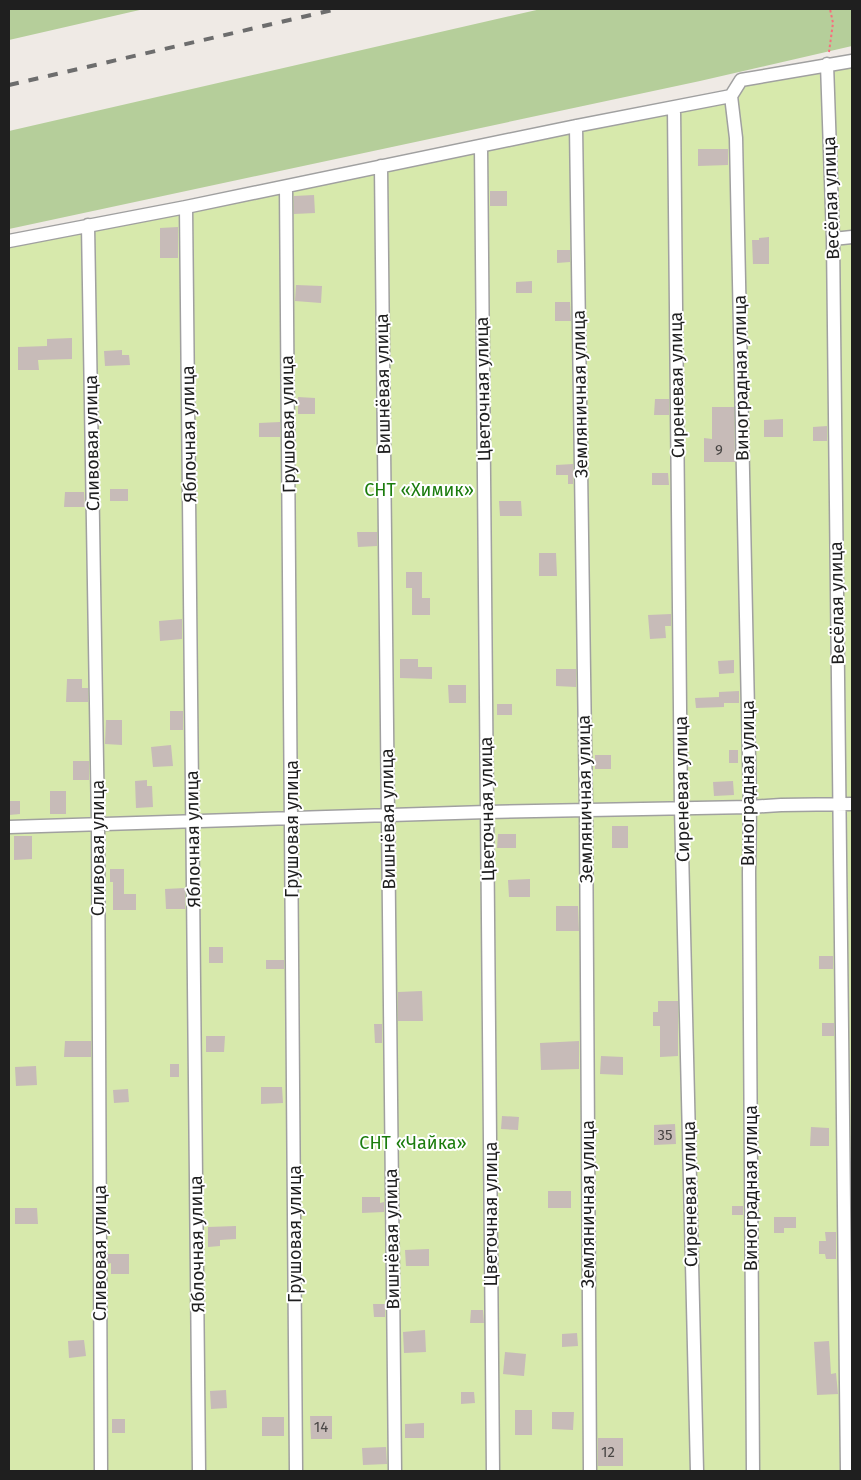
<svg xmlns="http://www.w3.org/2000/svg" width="861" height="1480" viewBox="0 0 861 1480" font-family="'Fira Sans',sans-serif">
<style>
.grass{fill:#d7e9ac}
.forest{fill:#b5ce9a}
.building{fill:#c7bbb8}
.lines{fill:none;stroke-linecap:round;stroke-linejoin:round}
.minor-casing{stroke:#a0a0a0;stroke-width:15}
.path{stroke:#f86e7d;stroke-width:2;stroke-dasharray:2.5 2.5;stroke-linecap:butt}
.minor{stroke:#fff;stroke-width:12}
.rail{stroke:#6d6d6d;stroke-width:4;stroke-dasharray:10 10;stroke-linecap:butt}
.labels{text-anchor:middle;stroke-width:4;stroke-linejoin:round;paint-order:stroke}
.number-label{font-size:15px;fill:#494645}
.street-label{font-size:18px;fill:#1f1f1f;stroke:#fff}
.park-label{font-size:18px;fill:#1b7c0d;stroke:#fff}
</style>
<rect width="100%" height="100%" fill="#efeae5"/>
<path class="grass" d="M852,56V1471H9V241L731,96L740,74Z"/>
<path class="forest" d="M9,9H144L9,40Z
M541,9H852V46L700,81L9,229V131Z"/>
<path class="building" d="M698,149H728V165L698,166Z
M490,191H507V206H490Z
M314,195L315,213L294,214V196Z
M178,227V258H160V228Z
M769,237V264H753L752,240H759V238Z
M557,250H570V262L557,263Z
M532,281V293H516V282Z
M296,285L322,286L321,303L295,301Z
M555,302H570L571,321H555Z
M72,338V359L38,360L39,370H18V347L47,346V339Z
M122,350V355H129L130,365L105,366L104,351Z
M298,397L315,398V414H298Z
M655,399H669V415H654Z
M712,407H734L735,462H704V438L712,439Z
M783,419V437H764V420Z
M280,422V437H259V423Z
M827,426V441H813V427Z
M573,464V484H568V475H556V465Z
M652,473H668L669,485H652Z
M110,489H128V501H110Z
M65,492H84L85,507H64Z
M499,501H521L522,516H500Z
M357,532H377V546L358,547Z
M539,553H556L557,576H539Z
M406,572H422V598H430V615H412V588H406Z
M671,614V626H665L666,638L650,639L648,615Z
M182,619V639L160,641L159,621Z
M400,659H418V667H432V679L400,678Z
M734,660V673L719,674L718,661Z
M556,669H576V687L556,686Z
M67,679H82V688H88V702H66Z
M448,685H466V703H449Z
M739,691V703H724V707L696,708L695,698L719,697V692Z
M497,704H512V715H497Z
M170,711H183V730H170Z
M106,720H122V745L105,744Z
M171,745L173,766L153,767L151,747Z
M729,750H738V763H729Z
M595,755H611V769H595Z
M73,761H89V780H73Z
M147,780V786H152L153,807L136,808L135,781Z
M733,781L734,795L714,796L713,782Z
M50,791H66V814H50Z
M9,801H20V814L9,815Z
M612,826H628V848H612Z
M498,834H516V848H497Z
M14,836H32V859L14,860Z
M110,869H124V894H136V910H113V882H110Z
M530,879V897H509L508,880Z
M185,888V909H166L165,889Z
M556,906H578L579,931H556Z
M209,947H223V963H209Z
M819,956H833V969H819Z
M266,960H284V969H266Z
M422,991L423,1021H398V992Z
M658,1001H678V1056L660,1057V1026H653V1012H658Z
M822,1023H834V1036H822Z
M374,1024H382V1043H375Z
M206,1036H225L224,1052H206Z
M65,1041H91V1057H64Z
M579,1041V1069L541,1070L540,1043Z
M601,1056L623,1057V1075L600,1074Z
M170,1064H179V1077H170Z
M36,1066L37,1085L16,1086L15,1067Z
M261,1087H282L283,1103L261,1104Z
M128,1089L129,1102L114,1103L113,1090Z
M502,1116L519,1117L518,1130L501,1129Z
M675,1124L676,1144L654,1145V1125Z
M811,1127L829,1128V1146H810Z
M548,1191H571V1208H548Z
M362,1197H380V1203L384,1202V1212L362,1213Z
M732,1206H743V1215H732Z
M15,1208H37L38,1224H15Z
M774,1217H796V1228H784V1233H774Z
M236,1226V1239L220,1240V1246L208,1247V1227Z
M825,1232H836V1259H826L825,1254H819V1241H826Z
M429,1249V1266H406L405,1250Z
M108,1254H129V1274H111V1263L108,1264Z
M373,1304H385V1317H374Z
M471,1310H483L484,1323H470Z
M425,1330L426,1352L404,1353L403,1332Z
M577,1333L578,1346L562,1347V1334Z
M84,1340L86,1356L69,1358L68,1341Z
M829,1341L831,1374L836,1373L838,1394L817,1395L814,1342Z
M505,1352L526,1354L524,1376L503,1374Z
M226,1390L227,1408L211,1409L210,1391Z
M461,1392H474L475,1403L461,1404Z
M515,1410H532V1435H515Z
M552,1412H574L573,1430L552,1429Z
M310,1416H332V1439H311Z
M262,1417H284V1436H262Z
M112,1419H125V1433H112Z
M424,1423V1438H405V1424Z
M598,1438H623V1466H598Z
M386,1447L387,1464L363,1465L362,1448Z"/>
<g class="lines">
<g class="minor-casing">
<path id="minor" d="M827,64L833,239L847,1471
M731,96L736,138L750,807L749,872L753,1471
M674,108L681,808L697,1471
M576,126L586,810L590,1471
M481,146L493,1471
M381,166L395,1471
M286,187L296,1471
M186,207L199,1471
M88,225L98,823L101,1471
M833,239L852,237
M9,241L186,207L576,126L731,96L741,80L852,61
M9,827L487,812L750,807L781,805L852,804"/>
</g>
<path class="path" d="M829,52L833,23L830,9"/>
<use href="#minor" class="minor"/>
<path class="rail" d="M9,85L337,9"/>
</g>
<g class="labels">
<g class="number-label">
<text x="719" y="455">9</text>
<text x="665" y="1140">35</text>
<text x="321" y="1432">14</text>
<text x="608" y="1457">12</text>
</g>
<g class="street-label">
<text transform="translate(831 198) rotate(-92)" y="6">Весёлая улица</text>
<text transform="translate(741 378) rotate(-91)" y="6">Виноградная улица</text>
<text transform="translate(383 384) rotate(-91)" y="6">Вишнёвая улица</text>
<text transform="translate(677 385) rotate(-91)" y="6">Сиреневая улица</text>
<text transform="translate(483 389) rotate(-91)" y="6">Цветочная улица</text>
<text transform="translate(580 394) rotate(-91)" y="6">Земляничная улица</text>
<text transform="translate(288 424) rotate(-91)" y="6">Грушовая улица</text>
<text transform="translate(189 434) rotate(-91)" y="6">Яблочная улица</text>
<text transform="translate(92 443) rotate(-91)" y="6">Сливовая улица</text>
<text transform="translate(837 603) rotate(-91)" y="6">Весёлая улица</text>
<text transform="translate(748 783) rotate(-90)" y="6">Виноградная улица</text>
<text transform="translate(682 789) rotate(-91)" y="6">Сиреневая улица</text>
<text transform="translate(585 799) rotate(-91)" y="6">Земляничная улица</text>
<text transform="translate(487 809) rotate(-91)" y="6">Цветочная улица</text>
<text transform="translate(388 819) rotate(-91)" y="6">Вишнёвая улица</text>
<text transform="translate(292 829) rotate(-90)" y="6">Грушовая улица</text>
<text transform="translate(193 839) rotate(-91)" y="6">Яблочная улица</text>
<text transform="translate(98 848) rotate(-90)" y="6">Сливовая улица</text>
<text transform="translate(751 1188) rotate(-90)" y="6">Виноградная улица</text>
<text transform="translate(690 1194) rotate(-91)" y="6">Сиреневая улица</text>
<text transform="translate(588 1204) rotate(-90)" y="6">Земляничная улица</text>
<text transform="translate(491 1214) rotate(-90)" y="6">Цветочная улица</text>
<text transform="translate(295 1234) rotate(-90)" y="6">Грушовая улица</text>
<text transform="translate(392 1239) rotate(-91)" y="6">Вишнёвая улица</text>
<text transform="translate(197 1244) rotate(-91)" y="6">Яблочная улица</text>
<text transform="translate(100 1253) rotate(-90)" y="6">Сливовая улица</text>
</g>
<g class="park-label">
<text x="419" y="496">СНТ «Химик»</text>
<text x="413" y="1149">СНТ «Чайка»</text>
</g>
</g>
<rect width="861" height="1480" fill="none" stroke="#1f1f1f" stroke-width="20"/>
</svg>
